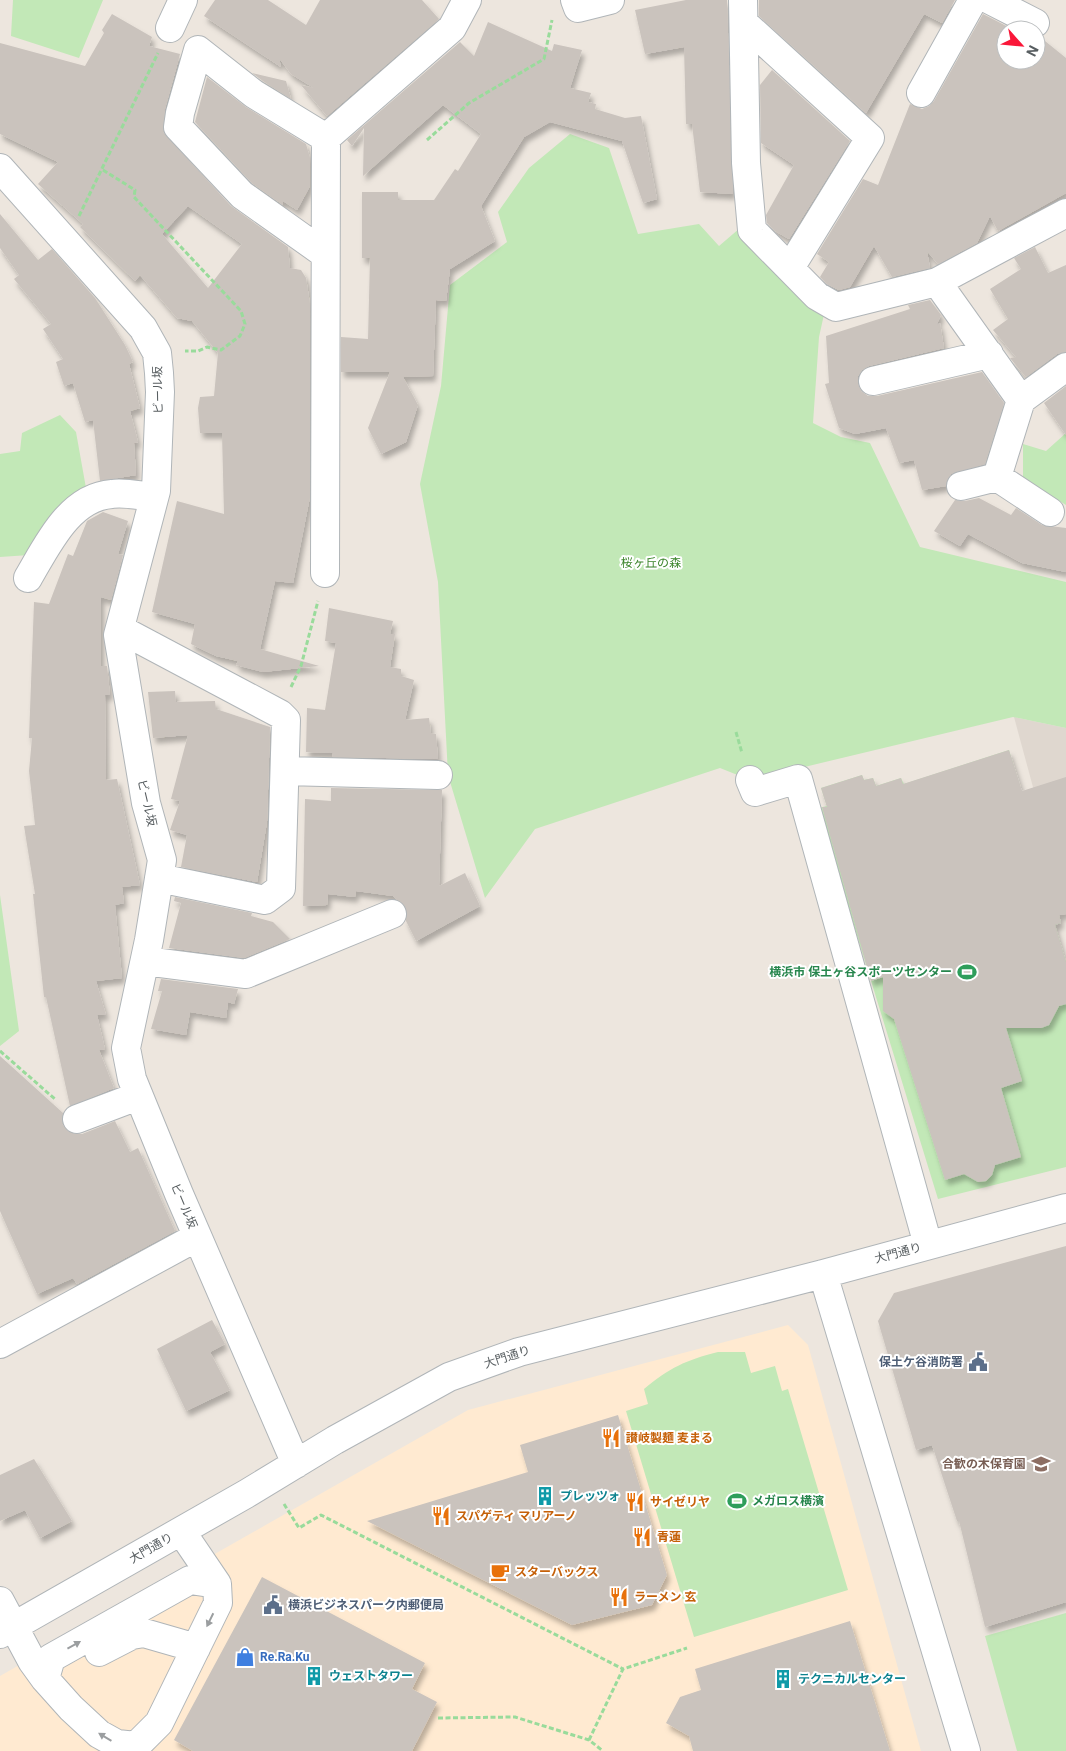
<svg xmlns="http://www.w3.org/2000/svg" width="1066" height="1751" viewBox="0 0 1066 1751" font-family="Roboto,'Noto Sans JP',sans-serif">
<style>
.commercial{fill:#ffead1}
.education{fill:#dfd7cf}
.green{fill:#c2e8b7}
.building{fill:#cac3bd;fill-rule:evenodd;filter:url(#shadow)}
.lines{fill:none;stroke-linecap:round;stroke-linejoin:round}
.minor-casing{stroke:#b0b5b8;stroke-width:30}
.path{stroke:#99db9b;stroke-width:3;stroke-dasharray:5 2.5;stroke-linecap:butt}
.minor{stroke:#fff;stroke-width:28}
.oneway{fill:#9b9ea0}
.labels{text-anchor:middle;stroke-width:4;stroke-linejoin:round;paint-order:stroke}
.street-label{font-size:12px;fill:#585e61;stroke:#fff}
.park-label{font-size:12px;fill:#3c852c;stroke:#fff}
.leisure-label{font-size:12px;font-weight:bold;fill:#27864d;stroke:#fff;text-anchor:end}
.service-label{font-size:12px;font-weight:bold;fill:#4e5e75;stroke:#fff;text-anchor:end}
.food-label{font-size:12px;font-weight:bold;fill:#c56008;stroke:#fff;text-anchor:start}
.education-label{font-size:12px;font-weight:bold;fill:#785e54;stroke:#fff;text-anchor:end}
.culture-label{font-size:12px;font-weight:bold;fill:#0d838f;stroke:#fff;text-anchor:start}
.shop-label{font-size:12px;font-weight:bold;fill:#366cbe;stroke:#fff;text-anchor:start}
</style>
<defs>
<filter id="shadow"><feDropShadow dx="3" dy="5.5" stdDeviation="2.5" flood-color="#0004"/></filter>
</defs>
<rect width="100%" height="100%" fill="#ede6de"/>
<path class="commercial" d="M788,1325L808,1345L921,1751H0V1676L468,1410Z"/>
<path class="education" d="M1014,717L1066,728V909Z"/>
<path class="green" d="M13,0H103L79,58L11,36Z
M570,134L609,148L638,234L699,224L719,246L740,228L825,310L819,337L813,423L841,437L870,443L920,547L1066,582V728L1013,717L750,780L720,768L535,829L485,898L448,775L438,582L420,484L441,386L450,285L507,242L498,212L529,168Z
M60,415L76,432L86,488L29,555L0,557V454L20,451L22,433Z
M1066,433V505L1023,478V444L1046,451Z
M1009,750L1061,923L1055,925L1066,962V1167L938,1199L818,808L827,806L821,788L862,775L864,780L873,778L876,786L901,778L904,784Z
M0,895L19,1031L0,1046Z
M718,1352H745L751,1373L775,1366L782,1391L788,1389L848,1590L694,1637L626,1411L648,1404L644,1389C669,1368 686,1360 718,1352Z
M1066,1613V1751H1017L985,1636Z"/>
<path class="building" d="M215,0H268L306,25L320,0H422L439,19L327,116L301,85L314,88L291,74L279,58L281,67L204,16Z
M686,0H727L733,194L700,192L692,124H686L684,47L645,54L635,10Z
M759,0H955L942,23L924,14L866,113L759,16Z
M112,14L152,37L149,46L180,54L165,109L163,132L231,206L288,247L290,268L301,270L306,278L310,304V497L293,583L275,581L260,649L319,666L263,672L236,665L238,661L216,656L191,644L195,624L152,612L177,501L224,514L222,433H200L198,408L200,397L214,396L218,353L192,321L177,318L140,275L135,281L80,227L83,224L38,184L58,162L0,134V43L85,66L104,33L102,30ZM188,206L242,244L208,288L162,234Z
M983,14L1014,30H1006V60H1036V39L1040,37L1066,58V193L998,231L990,216L977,243L938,264L927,251L930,268L892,277L874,246L850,287L839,290L827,284L820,277L829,262L817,254L863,179L878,185L910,104L922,109L929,106L934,101Z
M488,22L552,51L554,44L582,50L570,88L591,93L588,102L596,104L595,109L625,118L641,116L657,199L643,203L622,141L550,122L524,137L481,206L495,241L450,269L446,301L436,300L433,376L403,377L418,405L406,442L381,454L368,428L390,372H341V337L368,339L370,258H362V192H398V200H434L455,169L458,171L481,134L443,105L363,176L364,128L352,146L347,140L460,42L474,56Z
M772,70L850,141L789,239L775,231L767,223L766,215L794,165L761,143L760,85Z
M252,73L286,81L291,99L263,81Z
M207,77L246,107L306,144L310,158V186L297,210L283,201V205L252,183L195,122Z
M0,214L38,260L52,249L95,298L125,345L133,362L129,364L140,408L130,411L138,442L134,443L136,475L100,481L93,420L85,422L73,383L64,386L56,362L63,359L43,329L51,324L14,279L19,275L0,248Z
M1035,247L1048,273L1066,265V352L1057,354L1026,377L1010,358L1016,357L993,330L1008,319L990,289L1021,269L1014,258Z
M930,300L941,315L936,326L940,323L944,348L869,366L862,370L858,376V384L861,391L868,396H877L982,372L1004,403L985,464L951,474L946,486L922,490L914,460L899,463L886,428L855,434L839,428L825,384L829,383L826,336L910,309L908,305Z
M1066,386V435L1044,403Z
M979,498L1011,515L1016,508L1042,525L1066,528V572L1022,563L968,534L960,546L934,531L955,500L965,501Z
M103,512L128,521L118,554L123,555L111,600L101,597V666H107L110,695H105L106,780L117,779L140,885L122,887L124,903L115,905L122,978L96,981L106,1015H97L105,1049L99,1050L114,1088L70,1106L46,997H44L33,894H35L24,826L35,825L29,771L32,738H29L34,602L49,604L68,554L73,556L87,521Z
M329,608L393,621L390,634H395L390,667L401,669V676L414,680L405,720L429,718L431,733L436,734L438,759L332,757L333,753L306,752L307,708L325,710L336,643L325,641Z
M175,691L176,702L215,701L216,709L270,727L267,822L257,882L181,867L187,835L170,830L180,801L171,799L188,735L153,738L148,692Z
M1009,750L1022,791L1066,777V914L1059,915L1061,923L1055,925L1066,962V1004L1059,1006L1049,1025L1041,1028H1006L1022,1081L1001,1088L1021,1157L995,1165L992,1175L986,1181L978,1182L964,1174L945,1180L894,1019L883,1011V977L871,981L822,807H827L821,788L862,775L864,780L873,778L876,786L901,778L903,784Z
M331,788L442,790L439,886L465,873L480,906L416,941L406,921V908L393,896L356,891L355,897L328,894L327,905L303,906L305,799L331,801Z
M175,897L252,913L251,916L273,922L290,939L244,958L169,948L181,903L174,901Z
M161,979L238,989L234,1004L228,1002L226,1018L190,1012L186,1035L151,1029L162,991H158Z
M0,1056L63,1113L62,1124L68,1131L75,1134H82L115,1121L130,1152L138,1148L175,1231L77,1284L73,1278L37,1294L0,1211Z
M1066,1246V1602L985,1627L959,1521H957L932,1445L916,1450L878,1321L894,1293Z
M212,1320L225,1344L210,1352L230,1390L186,1411L157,1349Z
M618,1415L667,1575L652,1605L572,1625L367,1521L528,1472L520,1445Z
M34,1459L72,1521L40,1538L25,1510L0,1521V1475Z
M262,1577L425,1663L412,1689L437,1702L412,1751H193L174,1740Z
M850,1621L890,1751H693L689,1736L666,1723L680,1697L701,1690L695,1669Z"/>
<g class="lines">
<g class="minor-casing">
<path id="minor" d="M575,0L578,8L610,0
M743,0L746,163L752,230L817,296L836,307L937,282L1066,213
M990,0L1035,23
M745,24L870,138L790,268
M170,28L183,0
M921,93L973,0
M0,168L143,328L157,353L159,373L160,392L156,491L118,635L146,803L162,860L149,940L126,1048L132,1079L179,1194L296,1464
M325,254L242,195L178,127L180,113L198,50L254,94L326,138
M937,282L1021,400L997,477L1050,512
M873,381L989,354
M1021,400L1066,367
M961,486L997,477
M325,573L326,138L452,28L467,0
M28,578C47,546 69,497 112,494C125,492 141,496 154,497
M120,629L280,714L286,720L281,888L265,900L159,878
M285,771L438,775
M750,780L755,792L798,779L928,1245
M145,961L246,974L392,914
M77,1119L138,1096
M823,1274L966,1751
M0,1344L197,1237
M0,1601L32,1661L45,1679L71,1708L99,1734L117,1744L136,1746L159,1723L218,1603L217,1584L181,1531
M0,1634L246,1494L335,1440L449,1377L519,1352L823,1274L1066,1208
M99,1652L132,1635L144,1633L196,1648
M45,1679L51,1658L190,1580L217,1584"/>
</g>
<path class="path" d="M427,140L469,103L544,59L552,20
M103,170L135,190L134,197L241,311L245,324L240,336L221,350L207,347L198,351H185
M79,216L158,53
M291,687L301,666L318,601
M736,732L742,753
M0,1051L56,1100
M284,1504L299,1528L321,1515L623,1669
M438,1718L515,1717L589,1740L603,1751
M589,1740L623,1669L687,1648"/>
<use href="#minor" class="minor"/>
</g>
<defs><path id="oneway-solid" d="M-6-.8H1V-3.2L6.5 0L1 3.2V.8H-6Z" transform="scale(1.25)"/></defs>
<g class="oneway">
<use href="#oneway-solid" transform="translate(210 1620) rotate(116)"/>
<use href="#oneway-solid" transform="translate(74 1645) rotate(-29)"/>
<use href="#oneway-solid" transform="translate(105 1737) rotate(-149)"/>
</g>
<defs>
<g id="stadium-bare" transform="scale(1.5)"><path d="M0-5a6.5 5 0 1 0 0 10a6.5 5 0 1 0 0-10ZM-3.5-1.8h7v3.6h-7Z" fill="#2e9e5b" stroke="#fff" stroke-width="2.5" paint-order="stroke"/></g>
<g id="civic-bare" transform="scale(1.5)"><path d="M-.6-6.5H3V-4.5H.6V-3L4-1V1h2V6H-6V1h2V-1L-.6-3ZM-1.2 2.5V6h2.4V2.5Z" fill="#5c6f8a" stroke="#fff" stroke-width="2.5" paint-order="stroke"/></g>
<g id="restaurant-bare" transform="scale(1.5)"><path d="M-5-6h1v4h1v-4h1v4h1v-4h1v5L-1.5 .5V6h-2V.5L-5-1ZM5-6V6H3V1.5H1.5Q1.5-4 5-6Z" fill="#e8710a" stroke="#fff" stroke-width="2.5" paint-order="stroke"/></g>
<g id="school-bare" transform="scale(1.5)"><path d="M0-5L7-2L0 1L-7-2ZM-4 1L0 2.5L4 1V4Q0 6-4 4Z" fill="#8d6e63" stroke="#fff" stroke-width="2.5" paint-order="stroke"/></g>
<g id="building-bare" transform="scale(1.5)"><path d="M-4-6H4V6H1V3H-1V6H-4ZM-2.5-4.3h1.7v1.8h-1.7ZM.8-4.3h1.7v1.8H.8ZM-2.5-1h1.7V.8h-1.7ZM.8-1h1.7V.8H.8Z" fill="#0f9aa8" stroke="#fff" stroke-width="2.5" paint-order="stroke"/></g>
<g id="cafe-bare" transform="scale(1.5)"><path d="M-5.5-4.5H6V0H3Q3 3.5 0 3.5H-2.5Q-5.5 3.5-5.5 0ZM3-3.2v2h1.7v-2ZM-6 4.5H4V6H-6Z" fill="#e8710a" stroke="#fff" stroke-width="2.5" paint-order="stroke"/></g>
<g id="shop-bare" transform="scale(1.5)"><path d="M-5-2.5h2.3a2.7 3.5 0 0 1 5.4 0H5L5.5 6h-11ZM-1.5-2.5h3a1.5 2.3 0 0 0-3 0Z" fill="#3f7fe0" stroke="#fff" stroke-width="2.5" paint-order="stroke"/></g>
</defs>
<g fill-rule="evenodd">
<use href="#stadium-bare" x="967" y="972"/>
<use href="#civic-bare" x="978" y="1362"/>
<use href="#restaurant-bare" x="611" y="1438"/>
<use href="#school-bare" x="1041" y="1464"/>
<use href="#building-bare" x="545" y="1496"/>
<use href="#stadium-bare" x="737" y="1501"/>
<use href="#restaurant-bare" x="635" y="1502"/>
<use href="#restaurant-bare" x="441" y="1516"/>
<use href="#restaurant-bare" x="642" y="1537"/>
<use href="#cafe-bare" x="500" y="1572"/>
<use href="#restaurant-bare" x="619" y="1597"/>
<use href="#civic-bare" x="273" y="1605"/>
<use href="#shop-bare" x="245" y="1657"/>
<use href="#building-bare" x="314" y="1676"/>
<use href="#building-bare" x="783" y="1679"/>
</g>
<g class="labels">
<g class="street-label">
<text transform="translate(158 390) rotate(-91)" y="4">ビール坂</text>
<text transform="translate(147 803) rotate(77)" y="4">ビール坂</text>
<text transform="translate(184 1206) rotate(67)" y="4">ビール坂</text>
<text transform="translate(898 1253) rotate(-15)" y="4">大門通り</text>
<text transform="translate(507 1357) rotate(-18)" y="4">大門通り</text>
<text transform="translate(151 1548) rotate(-30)" y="4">大門通り</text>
</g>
<g class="park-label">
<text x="651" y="567">桜ヶ丘の森</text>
</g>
<g class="leisure-label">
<text x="952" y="976">横浜市 保土ヶ谷スポーツセンター</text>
<text x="752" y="1505" text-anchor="start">メガロス横濱</text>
</g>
<g class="service-label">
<text x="963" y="1366">保土ケ谷消防署</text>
<text x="288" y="1609" text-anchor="start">横浜ビジネスパーク内郵便局</text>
</g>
<g class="food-label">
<text x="626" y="1442">讃岐製麺 麦まる</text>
<text x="650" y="1506">サイゼリヤ</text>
<text x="456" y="1520">スパゲティ マリアーノ</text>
<text x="657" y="1541">青蓮</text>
<text x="515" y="1576">スターバックス</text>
<text x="634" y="1601">ラーメン 玄</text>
</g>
<g class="education-label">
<text x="1026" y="1468">合歓の木保育園</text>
</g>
<g class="culture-label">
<text x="560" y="1500">プレッツォ</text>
<text x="329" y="1680">ウェストタワー</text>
<text x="798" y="1683">テクニカルセンター</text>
</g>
<g class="shop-label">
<text x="260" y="1661">Re.Ra.Ku</text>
</g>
</g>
<g transform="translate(1021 45) rotate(117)"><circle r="24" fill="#ffffff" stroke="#bcbfc0"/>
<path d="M0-4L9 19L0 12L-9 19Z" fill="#fa1739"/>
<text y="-8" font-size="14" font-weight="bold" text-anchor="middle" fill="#585e61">N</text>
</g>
</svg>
